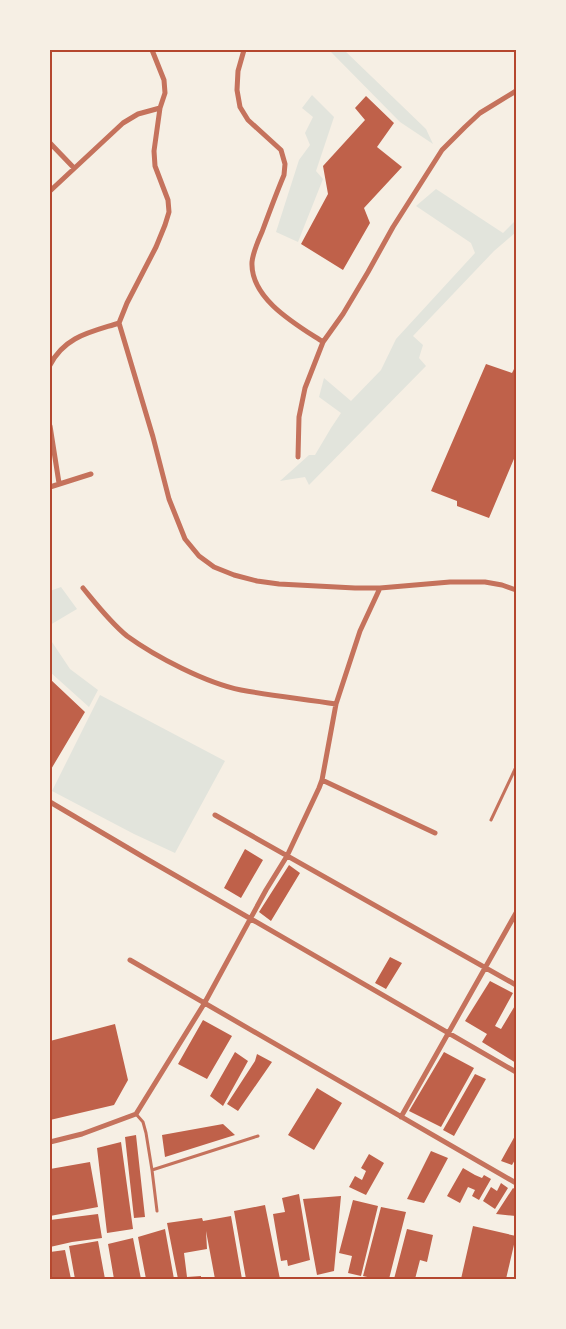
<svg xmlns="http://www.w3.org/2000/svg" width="566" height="1329" viewBox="0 0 566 1329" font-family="'Public Sans',sans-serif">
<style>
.green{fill:#e2e4dc}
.building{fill:#bf614a}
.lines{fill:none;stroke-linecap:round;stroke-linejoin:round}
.service{stroke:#c5725c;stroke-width:3}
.minor{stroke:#c5725c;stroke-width:5}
.neatline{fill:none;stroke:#b5482f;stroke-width:2}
</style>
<rect width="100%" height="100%" fill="#f6efe4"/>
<path class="green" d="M344,50L426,129L433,144L400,122L331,52Z
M312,95L334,117L316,171L323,179L298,242L276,232L299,160L310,145L305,133L313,117L302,108Z
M436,189L503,233L516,220V232L494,251L413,336L423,345L419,358L426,366L309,485L305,477L280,481L309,455H315L331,428L341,413L319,397L324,378L351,401L381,370L396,339L475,253L471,243L416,206Z
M61,587L77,609L50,625V591Z
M50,639L70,669L98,690L89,707L50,672Z
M100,695L225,761L175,853L134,834L52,791Z"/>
<path class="building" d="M366,96L394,123L377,147L402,167L364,208L370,223L343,270L301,244L328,194L323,166L365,120L355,108Z
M486,364L512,373L516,365V454L489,518L457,506V501L431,491Z
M50,679L85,712L50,771Z
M245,849L263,860L241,898L224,888Z
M289,865L300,873L271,921L259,912Z
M390,957L402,963L386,989L375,983Z
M490,981L513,993L495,1026L501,1029L516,1004V1063L482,1042L487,1034L465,1021Z
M203,1020L232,1036L207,1079L178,1064Z
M115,1024L128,1080L114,1105L50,1120V1041Z
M235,1052L248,1061L223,1106L210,1096Z
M444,1052L474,1068L441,1127L409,1111Z
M257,1054L272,1062L238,1111L227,1104L255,1061Z
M475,1074L486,1079L454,1136L443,1130Z
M317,1088L342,1103L314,1150L288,1135Z
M223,1124L235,1135L165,1157L162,1135Z
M516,1134V1158L512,1165L501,1161Z
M136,1135L145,1217L134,1218L125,1137Z
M121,1142L133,1229L107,1233L97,1148Z
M431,1151L448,1158L424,1203L407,1199Z
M369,1154L384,1163L366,1195L349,1187L355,1176L362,1180L366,1171L361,1168Z
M90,1162L98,1207L50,1216V1169Z
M463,1168L475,1175L482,1178L484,1175L491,1179L479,1200L472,1196L475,1190L468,1187L460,1203L447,1196Z
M501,1183L508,1188L495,1209L483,1201L491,1187L497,1191Z
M513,1188L516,1190V1216L496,1214Z
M299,1194L310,1260L288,1266L287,1260L281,1261L273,1214L285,1212L282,1198Z
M341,1196L334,1271L317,1275L303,1199Z
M353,1200L378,1206L361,1276L348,1273L352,1256L339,1253Z
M265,1205L280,1279H246L234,1211Z
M381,1207L406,1212L389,1279H376L363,1276Z
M98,1214L102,1238L72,1242L50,1247V1220Z
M231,1216L242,1279H215L206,1231L207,1249L184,1253L187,1277L201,1276V1279H178L167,1223L202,1218L203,1221Z
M473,1226L516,1236L506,1279H461Z
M165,1229L174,1279H146L138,1237Z
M407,1229L433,1235L427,1262L420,1260L415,1279H394Z
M133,1238L141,1279H114L108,1244Z
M98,1241L105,1279H75L69,1246Z
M65,1250L71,1279H50V1252Z"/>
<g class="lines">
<path class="service" d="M491,820L516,767
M136,1114L143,1122L146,1133L152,1170L157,1211
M152,1170L258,1136"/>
<path class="minor" d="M152,50L164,80L165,93L160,108L154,151L155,166L168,200L169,212L165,225L156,247L127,303L119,323L153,437L169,499L185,539L199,556L214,567L234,575L257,581L279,584L355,588H380L450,582H485L502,585L516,590
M244,50L238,71L237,90L240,107L248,120L281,150L285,164L284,175C276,194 269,213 262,232C258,241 253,252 252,262C250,299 297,325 323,342
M50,143L74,168
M50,191L123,123L138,114L160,108
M50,365C65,336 91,332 119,323
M50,426L59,483
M298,457L299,417L305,388L323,342L343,314L368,272L393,227L442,150L465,127L480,113L516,91
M50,487L91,474
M83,588C97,605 110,622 127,636C156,657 206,683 241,690C273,696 305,699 336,704
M322,780L435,833
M50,802L145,858L251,919L516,1072
M215,815L516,985
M130,960L516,1183
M401,1117L516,913
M50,1142L82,1134L136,1114L204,1004L266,890L287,856L319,788L322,780L336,704L360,631L380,588"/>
</g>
<rect width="566" height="1329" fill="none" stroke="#f6efe4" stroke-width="102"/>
<rect x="51" y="51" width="464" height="1227" class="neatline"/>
</svg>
